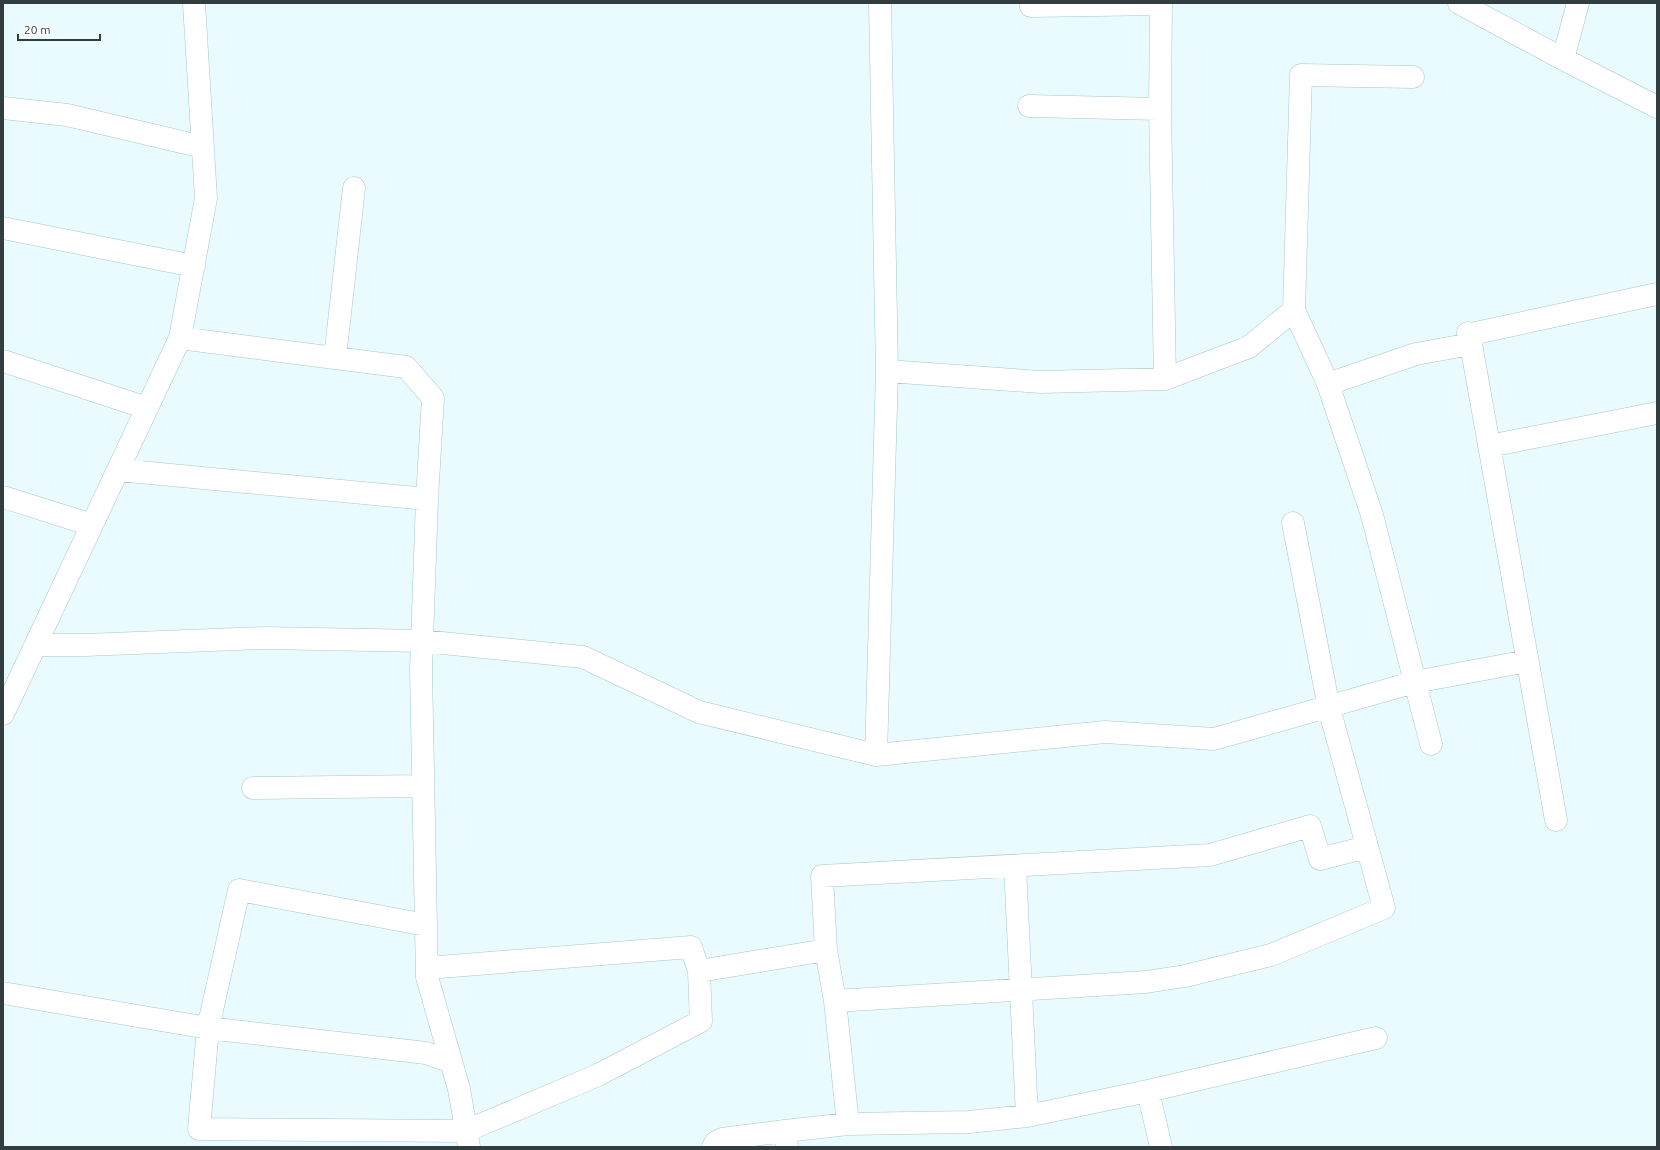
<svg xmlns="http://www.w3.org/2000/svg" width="1660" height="1150" viewBox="0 0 1660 1150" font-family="Ubuntu,sans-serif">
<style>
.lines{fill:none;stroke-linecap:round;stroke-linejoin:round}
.minor-casing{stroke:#a8c6ca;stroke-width:23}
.minor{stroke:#fff;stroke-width:22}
</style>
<rect width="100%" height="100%" fill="#e9fbfe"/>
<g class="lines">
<g class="minor-casing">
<path id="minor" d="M880,3L887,371
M1161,3L1160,109L1165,379
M1459,3L1563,59L1657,107
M1031,6L1161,4
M1563,59L1578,3
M1413,77L1301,75L1294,310L1249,347L1165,379L1041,382L887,371L876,755L1105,732L1214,739L1415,682L1527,661
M1029,106L1160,109
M3,108L67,115L203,147
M3,228L194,266
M1294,310L1328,384L1372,515L1431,744
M1468,333L1471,334L1657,294
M180,338L335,358L354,188
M335,358L406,367L433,398L427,499
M3,361L147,408
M1328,384L1416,354L1471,344L1556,820
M1489,446L1657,413
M118,470L427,499L421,670L427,977L459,1089L469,1147
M3,497L92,525
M1293,523L1329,708L1384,908L1271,955L1185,976L1146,982L835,1001L826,950L822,876L1210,855L1310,826L1320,859L1367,847
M36,645H85L265,638L422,641L583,657L699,712L876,755
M3,714L180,338L206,198L194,3
M253,788L423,786
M1015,866L1027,1116
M426,925L239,890L208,1028L199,1129L466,1131L598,1075L701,1021L699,971L691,947L427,968
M699,971L826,950
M3,993L208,1028L426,1053L451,1062
M835,1001L848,1124
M713,1147L716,1142L722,1139L785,1131
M787,1147L785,1131L848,1124L969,1122L1027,1116L1148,1091
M1161,1147L1148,1091L1376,1038"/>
</g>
<use href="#minor" class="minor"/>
</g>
<rect width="1660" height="1150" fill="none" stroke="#313d3e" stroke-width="8"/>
<path d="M18 34v6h82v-6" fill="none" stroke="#313d3e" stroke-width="2"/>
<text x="24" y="34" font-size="12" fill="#313d3e" stroke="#ffffff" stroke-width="3" paint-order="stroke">20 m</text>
</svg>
